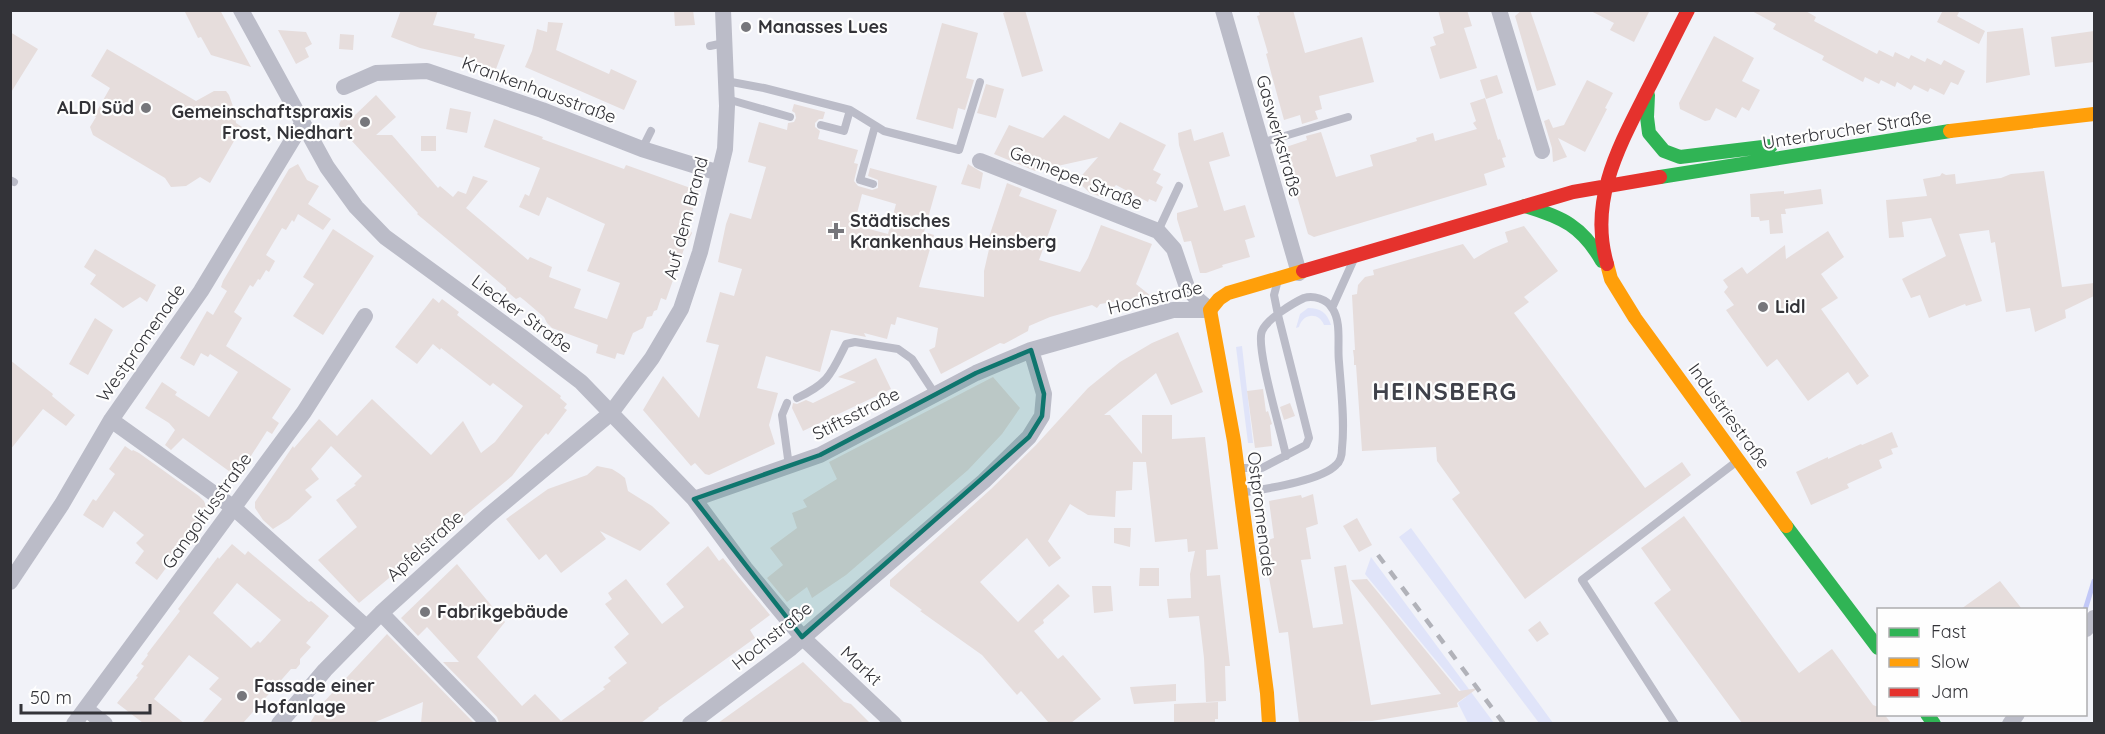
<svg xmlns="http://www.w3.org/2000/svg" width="2105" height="734" viewBox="0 0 2105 734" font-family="Quicksand,sans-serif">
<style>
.green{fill:#e0e4f9}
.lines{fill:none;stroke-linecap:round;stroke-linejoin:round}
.stream{stroke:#c2c8f7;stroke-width:5}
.building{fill:#e6dddc;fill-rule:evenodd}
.lane{stroke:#bbbcc8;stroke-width:8}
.street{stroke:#bbbcc8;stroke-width:16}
.fast{stroke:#30b455;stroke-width:14}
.slow{stroke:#ff9f0a;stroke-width:14}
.jam{stroke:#e5322d;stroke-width:14}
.rail{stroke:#b1b2b9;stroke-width:4.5;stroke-dasharray:10 10;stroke-linecap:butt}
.marked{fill:#0f766e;fill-opacity:0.2;stroke:#0f766e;stroke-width:4.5;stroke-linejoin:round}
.poi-dot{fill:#76767b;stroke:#fefefe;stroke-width:2}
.labels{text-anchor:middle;stroke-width:4.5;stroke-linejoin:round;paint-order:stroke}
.poi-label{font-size:18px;font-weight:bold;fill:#333338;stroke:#fefefe;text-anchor:start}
.street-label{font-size:18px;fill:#333338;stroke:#fefefe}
.district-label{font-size:24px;font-weight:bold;letter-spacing:1.5px;fill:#3f414a;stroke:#fefefe}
</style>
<rect width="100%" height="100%" fill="#f1f2f8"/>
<path class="green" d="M1308,308C1321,308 1327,313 1331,325H1324C1319,312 1303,313 1299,327L1296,328L1300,314Z
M1242,346L1253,443H1248L1236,347Z
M1411,528L1553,723H1539L1399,537Z
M1371,557L1494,723H1468L1458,703L1466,697L1365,574Z"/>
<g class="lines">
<path class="stream" d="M2085,610L2094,581"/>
</g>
<path class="building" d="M184,10H220L251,67L211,55L201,37L198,38Z
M401,10H438L433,25L475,34L474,38L505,45L496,69L467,63L468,59L420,48L391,37Z
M674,10H693L695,25L675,26Z
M1010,10H1025L1043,71L1022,77L1003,13Z
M1258,10H1293L1305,53L1362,37L1374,82L1319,96L1322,109L1315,111L1318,119L1302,124L1300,115L1284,120L1266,54L1268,53L1257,16L1260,15Z
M1438,10H1467L1472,26L1464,28L1477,68L1440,79L1430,47L1436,45L1433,37L1444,33Z
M1522,10H1530L1556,85L1537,91L1515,16Z
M1589,10H1650L1634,42L1610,30L1614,23Z
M1750,10H1804L1816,17L1814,21L1877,54L1879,50L1893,57L1895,52L1909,59L1911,55L1925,62L1927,58L1941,65L1944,60L1965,71L1958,85L1951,82L1944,95L1930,88L1928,92L1914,85L1911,90L1897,82L1895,87L1881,80L1879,84L1865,77L1863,82L1822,60L1824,56L1773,29L1776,24Z
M1943,10H1960L1957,16L1985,31L1979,44L1937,22Z
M548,22L563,23L556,50L609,74L611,69L637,81L624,110L525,67L532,51L537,29L547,32Z
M942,23L978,33L966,78L974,80L965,110L958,108L953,129L916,119Z
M2023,28L2030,75L1986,83L1987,32Z
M278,30L306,32L312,44L305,48L309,57L296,64Z
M2094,31V62L2055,67L2051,37Z
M10,32L38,49L10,94Z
M340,34L354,35L353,50L339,49Z
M1714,36L1754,58L1742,81L1760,90L1749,111L1742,107L1736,118L1716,108L1710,120L1705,121L1680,109L1679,103Z
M107,49L196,101L214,91H226L229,95L234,109L236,123L242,127L210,183L200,177L186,186L171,187L165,178L93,135L90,127L96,117L94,116L110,88L91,76Z
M1497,75L1503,93L1486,99L1480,80Z
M1587,80L1613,93L1605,108L1607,109L1585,152L1558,138L1567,157L1553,162L1552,148L1544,121L1549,119L1553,128L1564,125Z
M986,84L1004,89L996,118L977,113Z
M376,95L396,117L376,135H392L438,188L440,186L453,197L458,191L466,194L473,176L488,181L466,208L528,260L530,257L552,267L549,277L581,289L574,308L607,319L620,283L587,271L605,224L547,197L539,216L519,207L525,194L529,196L540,168L484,147L494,119L543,137L542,139L624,169L626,165L699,191L687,226L692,233L684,249L666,300L661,298L657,310L654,311L652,316L647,317L643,328L633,333L624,355L617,353L615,359L596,353L598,345L552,328L547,323L544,317L524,300L520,297L516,299L510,294L506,290V288L417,214L418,213L340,128L339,124L343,117L354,116Z
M1485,98L1498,140L1500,139L1506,157L1502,158L1505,167L1484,174L1487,185L1314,237L1308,234L1283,148L1307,140L1306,136L1321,132L1336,177L1373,166L1370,155L1417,141L1416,138L1433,133L1435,141L1477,129L1473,123L1476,121L1470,103Z
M794,104L825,112L823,119H819L815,123V127L820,131L818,139L858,150L854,163L858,164L854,181L858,186L872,190L878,188V180L868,176L870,168L937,186L924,232L934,235L919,287L984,297V271L990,245L987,243L1007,183L1022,189L1019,196L1057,210L1039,260L1080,272L1088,258L1101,225L1152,244L1136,284L1151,296L1100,304L1097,308L1092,305L1050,317L1029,326L1028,331L1004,344L1000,343L941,374L929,350L935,347L938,328L897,317L895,325L891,324L887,339L864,333L866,337L831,330L820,372L766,356L757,388L778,393L769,425L775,444L709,475L705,474L695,463L691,466L643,410L663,376L699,418L719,345L706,342L720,292L734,296L742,269L718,262L726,224L730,213L751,219L766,167L748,162L759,122L787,130L788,123L794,122L796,118L795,113L792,111ZM862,194L896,204L888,234L854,225Z
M450,108L471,112L467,133L446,129Z
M1064,115L1109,139L1120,122L1166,145L1153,170L1161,174L1156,183L1163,187L1156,202L1149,199L1148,202L1116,185L1104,198L1090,193L1077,181L1098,157L1035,171L994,154L1009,125L1043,138Z
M1191,129L1194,141L1223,132L1230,156L1209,162L1224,211L1245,205L1255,237L1245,240L1250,257L1222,265L1223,267L1206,273H1200L1191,241L1184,242L1177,219V213L1198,207L1179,145L1178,133Z
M421,136H436V151H421Z
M298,164L307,180L319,186L308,204L331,219L323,230L298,214L294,222L292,220L286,230L282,228L266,255L275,261L269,272L266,270L260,280L258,279L253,287L250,285L234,312L242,318L226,346L291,389L272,418L279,423L272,434L267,431L249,459L251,461L244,471L233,474L183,438L171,450L165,445L175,430L169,423L145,408L162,382L177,392L175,395L209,417L238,372L210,354L208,357L201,353L194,366L180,358L207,311L213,315L227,291L221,287L223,281L289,169Z
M968,164L983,173L980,189L961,184Z
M2044,171L2062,287L2094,283V296L2065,310L2066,318L2035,332L2030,308L2006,312L1995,242L1991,243L1989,230L1959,234L1982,301L1966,306L1965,304L1929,318L1920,295L1911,298L1902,279L1946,256L1931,218L1902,222L1904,237L1889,238L1886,200L1927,196L1923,179L1940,176L1942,173L1946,175L1955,174L1956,184L2001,178L2011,174Z
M1821,189L1823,204L1785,209L1786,214H1781L1783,233L1770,234L1769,220L1760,221L1759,217H1751L1750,194L1784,191V194Z
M1524,226L1558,271L1524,297L1529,302L1514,313L1645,488L1682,462L1691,475L1525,599L1452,499L1460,493L1437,461L1436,447L1362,451L1356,365H1354V358L1353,350H1355L1352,295L1357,294L1358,285L1365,277L1374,275L1373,270L1463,244L1474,259L1491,249L1508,242L1505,232Z
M333,229L374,256L323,335L293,316L314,284L303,277Z
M1828,231L1844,257L1821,274L1838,298L1821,309L1869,376L1857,385L1848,372L1808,401L1777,359L1767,367L1738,327L1726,310L1734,305L1724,292L1728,287L1723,280L1742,267L1747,274L1785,245L1786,259Z
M95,249L156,285L147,302L140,297L123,308L90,284L96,275L84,267Z
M433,298L439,303L442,299L459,312L457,315L561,396L560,398L567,404L564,408L567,410L548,435L546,433L535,446L512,476L359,603L318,560L357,527L336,500L356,485L354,484L362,476L331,446L311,469L319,479L305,490L312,497L289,519L273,529L263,520L255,508V502L293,446L294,448L319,419L337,436L372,399L431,455L463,421L481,453L495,442L523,406L493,383L490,386L441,348L440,350L433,344L417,364L395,347Z
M95,318L113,330L88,375L69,364Z
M1178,332L1203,392L1171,405L1156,373L1104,415H1110L1142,454V415H1172V439L1205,437L1218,549L1206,550L1207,576L1220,575L1230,666H1225L1226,701L1206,702L1204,658L1199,616L1169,618L1167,599L1191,598L1190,574L1195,551L1188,552L1187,539L1155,542L1146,462H1133L1132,490L1116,491L1115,517L1088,515L1070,504L1048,541L1061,558L1049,567L1027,538L980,582L1018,622L1058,584L1070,596L1043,620L1044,623L1034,631L1058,659L1063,655L1101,699L1071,723H1049L1021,691L1017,695L982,655L920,611L922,610L890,586V580L991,489L1036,445L1088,388L1120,362L1152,343Z
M876,358L891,389L803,431L792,408L793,403L797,404L806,400L813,403L856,382L838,377Z
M10,360L53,394L52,396L75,415L66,426L43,409L10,450Z
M993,377L1020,408L1002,434L968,470L846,575L812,598L807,587L787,602L767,578L783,565L770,548L797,528L792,513L807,507L803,500L837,479L829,462Z
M1263,389L1266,412L1268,411L1272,424L1270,425L1272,446L1255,448L1247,391Z
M1290,403L1295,416L1284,420L1280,407Z
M1892,432L1898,447L1891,449L1893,454L1879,460L1882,468L1847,484L1849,488L1811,505L1796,472L1828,457V459L1861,444L1862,445Z
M125,446L132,451L133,450L139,453L199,496L204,501L208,512L157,580L135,563L144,551L136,543L144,535L114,511L103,528L83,515L93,499L96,501L115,474L109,469Z
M597,466L612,469L620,474L625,478L628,491L652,506L670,523L640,551L600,531L606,539L561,573L546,554L539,560L506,519L548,489L587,475Z
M1313,494L1318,524L1306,528L1311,559L1301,560L1313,628L1343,624L1334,567L1346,565L1371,705L1441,694L1351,580L1367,579L1459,691L1478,688L1457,703L1458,707L1372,721L1299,723L1288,632L1279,633L1268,572L1273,571L1268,540L1274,538L1269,501L1301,495L1302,498Z
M1684,516L1799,673L1832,649L1873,705L1878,707V714H1884L1891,723H1742L1654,603L1671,590L1641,548Z
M1357,518L1372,545L1359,552L1343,526Z
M1114,528H1131L1130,547L1114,543Z
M232,544L245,555L248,551L309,602L311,601L329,616L306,643L311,647L300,659V664L296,669H291L243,723H202L222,699L209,689L219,678L189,655L154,699L184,723H143L117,703L138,677L136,676L144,666L141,664L148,655L147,654L180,611L178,609L218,557L219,559ZM237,583L281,620L260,643L258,641L251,648L213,613Z
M708,546L719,561L723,558L770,615L750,630L755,638L658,708L659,709L641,723H499L497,717L443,662H459L427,627L418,636L401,618L457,564L505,622L477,657L522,706L535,694L561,721L605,689L603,687L611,681L608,678L627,663L614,647L629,634L605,604L612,599L608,593L626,579L662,624L684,607L666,584Z
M1140,568H1159V586H1139Z
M2000,581L2022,609H1961Z
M1092,586H1111L1113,611L1094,613Z
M1540,621L1549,634L1537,642L1528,630Z
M387,634L474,723H421L423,702L373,723H310L321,705Z
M803,662L844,702L851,704L870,723H718Z
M1176,684V701L1134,704L1130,687Z
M1218,702V719H1215V723H1174V704Z"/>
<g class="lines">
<path class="lane" d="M710,46L724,43
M726,81L764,88L850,110L884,131L959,150L980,82
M727,99L790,117
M821,125L844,131L850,110
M1261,143L1348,117
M642,149L651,131
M10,180L14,182
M873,184L860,180L875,126
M1158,231L1179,186
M1332,308L1354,259
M797,398C829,383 831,374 846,344L855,342L898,349L912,359L935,394
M787,403L782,415L789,466
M1239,468H1262L1306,445L1309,438L1278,315L1274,295L1278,280
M1241,493C1264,489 1321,481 1336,465C1341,461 1342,454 1342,448C1345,420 1341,390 1339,362C1337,345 1342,322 1332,308C1327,299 1313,295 1304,298C1293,303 1267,319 1262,331C1255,347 1282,434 1286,456
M1675,724L1582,580L1736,462"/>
<path class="street" d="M241,10L327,167L356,207L385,237L522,337L581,382L694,499L745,568L802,637L894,724
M1223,10L1299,273
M1499,10L1542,151
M344,87L376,73L427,71L542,110L642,149L719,173
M980,161L1158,231L1174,249L1187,287L1196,298L1210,310
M111,420L234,508L366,627
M694,499L820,455L976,373L1031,350L1173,310H1210
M10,582L62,504L111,420L201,291L302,124
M381,613L489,724
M2086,629L2094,618
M86,709L105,724
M74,724L304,412L365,316
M279,724L325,670L381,613L488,516L611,413L652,358L681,309L700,252L725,149L727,106L723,10
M690,724L791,648L984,481L1029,437L1042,416L1044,394L1031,350
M2010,724L2017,714"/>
<path class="fast" d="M1648,95L1647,117L1649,133L1664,151L1680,157L1771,146
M1660,177L1950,131
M1525,206C1562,217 1582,226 1602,261
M1786,526L1878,648
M1927,714L1934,724"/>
<path class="slow" d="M1950,131L2094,114
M1607,264L1611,279L1635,318L1786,526
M1269,724L1267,693L1234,441L1210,310L1219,299L1228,293L1303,271"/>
<path class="jam" d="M1607,264C1589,203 1617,150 1644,97C1659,68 1673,39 1688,10
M1303,271L1573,192L1660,177"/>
<path class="rail" d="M1378,555L1504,724"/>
</g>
<path class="marked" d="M1031,350L1044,394L1042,416L1029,437L802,637L694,499L820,455L976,373Z"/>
<g class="poi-dot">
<circle cx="746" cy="27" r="6"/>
<circle cx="146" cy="108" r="6"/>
<circle cx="365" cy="122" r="6"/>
<path d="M833 222h6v6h6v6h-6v6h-6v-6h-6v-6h6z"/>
<circle cx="1763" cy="307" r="6"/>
<circle cx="425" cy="612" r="6"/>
<circle cx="242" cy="696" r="6"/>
</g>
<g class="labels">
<g class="poi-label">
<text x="758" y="33">Manasses Lues</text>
<text x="134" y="114" text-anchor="end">ALDI Süd</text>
<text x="353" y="118" text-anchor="end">Gemeinschaftspraxis<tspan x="353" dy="21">Frost, Niedhart</tspan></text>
<text x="850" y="227">Städtisches<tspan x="850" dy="21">Krankenhaus Heinsberg</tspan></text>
<text x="1775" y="313">Lidl</text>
<text x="437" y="618">Fabrikgebäude</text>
<text x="254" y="692">Fassade einer<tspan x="254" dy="21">Hofanlage</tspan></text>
</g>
<g class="street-label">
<text transform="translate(539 90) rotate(20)" y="6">Krankenhausstraße</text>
<text transform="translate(1847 130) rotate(-9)" y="6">Unterbrucher Straße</text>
<text transform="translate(1279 136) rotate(74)" y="6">Gaswerkstraße</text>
<text transform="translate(1076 178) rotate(22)" y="6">Genneper Straße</text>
<text transform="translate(686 218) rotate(-75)" y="6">Auf dem Brand</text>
<text transform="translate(1155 298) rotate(-13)" y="6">Hochstraße</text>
<text transform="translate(522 314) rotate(36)" y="6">Liecker Straße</text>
<text transform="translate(141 343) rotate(-55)" y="6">Westpromenade</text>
<text transform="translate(856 414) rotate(-27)" y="6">Stiftsstraße</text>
<text transform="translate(1729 416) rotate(54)" y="6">Industriestraße</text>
<text transform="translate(207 511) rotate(-54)" y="6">Gangolfusstraße</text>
<text transform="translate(1261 514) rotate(83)" y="6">Ostpromenade</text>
<text transform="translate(425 546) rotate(-42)" y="6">Apfelstraße</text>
<text transform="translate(772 636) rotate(-39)" y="6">Hochstraße</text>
<text transform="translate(861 666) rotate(43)" y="6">Markt</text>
</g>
<g class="district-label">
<text x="1445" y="400">HEINSBERG</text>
</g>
</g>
<rect width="2105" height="734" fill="none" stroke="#333338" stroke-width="24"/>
<rect x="1877" y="608" width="210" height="108" fill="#fefefe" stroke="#adadaf" stroke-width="1.5"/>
<rect x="1889" y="628" width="30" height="9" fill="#30b455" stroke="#adadaf" stroke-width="1.5"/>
<text x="1931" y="638" font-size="18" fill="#333338">Fast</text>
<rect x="1889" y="658" width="30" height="9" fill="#ff9f0a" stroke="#adadaf" stroke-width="1.5"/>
<text x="1931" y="668" font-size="18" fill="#333338">Slow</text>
<rect x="1889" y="688" width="30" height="9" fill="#e5322d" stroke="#adadaf" stroke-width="1.5"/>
<text x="1931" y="698" font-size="18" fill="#333338">Jam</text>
<path d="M21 704v9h129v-9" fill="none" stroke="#333338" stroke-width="3"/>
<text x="30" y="704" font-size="18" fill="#333338" stroke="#fefefe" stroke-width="4.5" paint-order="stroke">50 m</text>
</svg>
